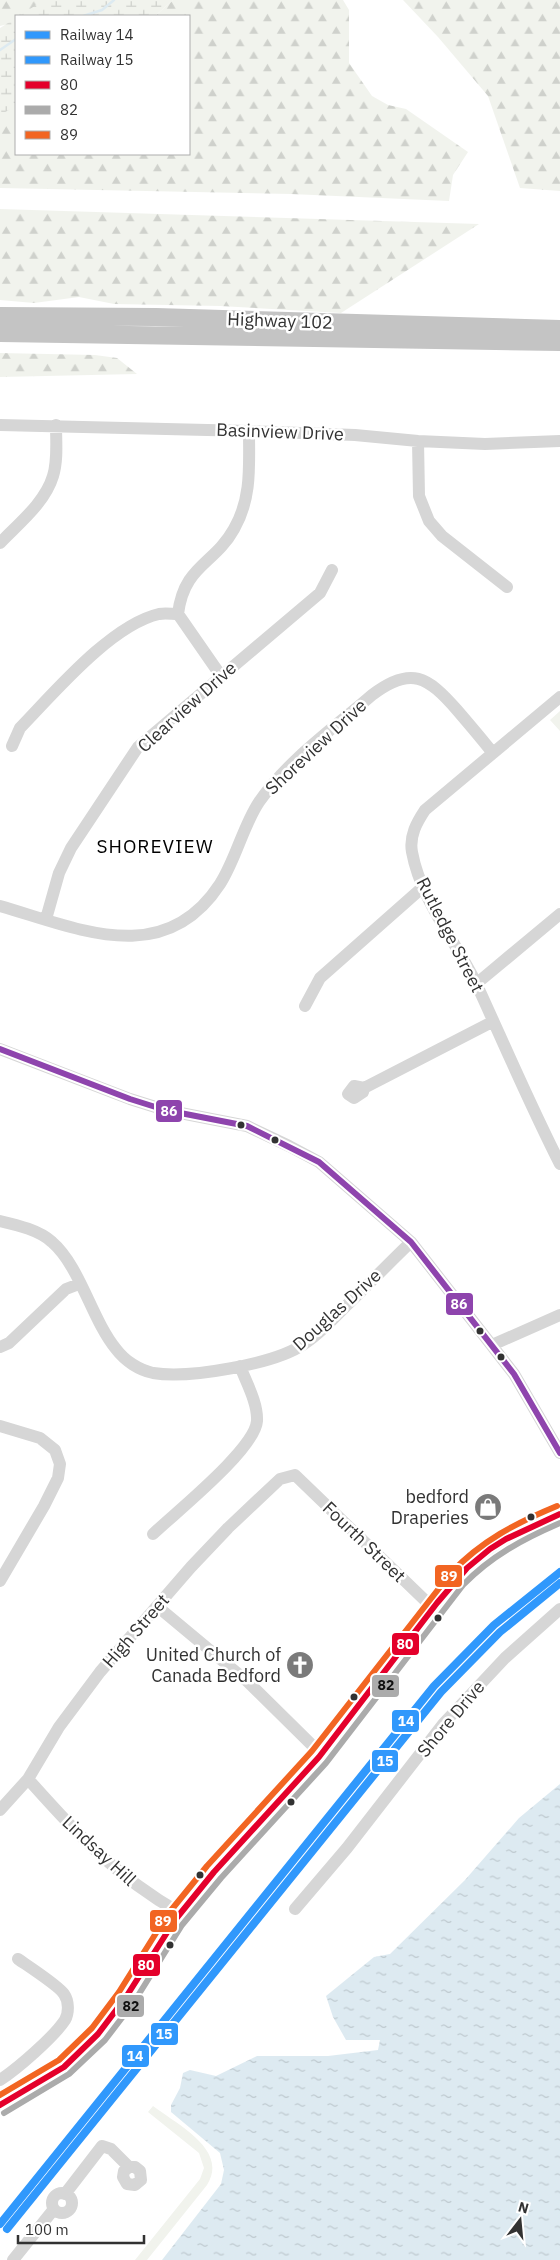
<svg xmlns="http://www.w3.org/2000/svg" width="560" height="2260" viewBox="0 0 560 2260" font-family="'IBM Plex Sans',sans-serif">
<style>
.forest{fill:url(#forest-firs)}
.wetland{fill:url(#wetland-marsh)}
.green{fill:#f1f3ed}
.water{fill:url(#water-ripples)}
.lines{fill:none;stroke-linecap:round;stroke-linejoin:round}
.stream{stroke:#ddeaf1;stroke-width:2.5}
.minor{stroke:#d6d6d6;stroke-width:12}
.major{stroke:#c9c9c9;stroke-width:15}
.highway{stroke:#c4c4c4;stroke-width:18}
.bus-1-casing{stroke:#fff;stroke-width:10}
.bus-2-casing{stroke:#fff;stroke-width:10}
.bus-3-casing{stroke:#fff;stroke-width:10}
.bus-4-casing{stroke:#fff;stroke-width:10}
.bus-1{stroke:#e4002b;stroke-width:6}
.bus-2{stroke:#ababab;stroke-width:6}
.bus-3{stroke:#f26522;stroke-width:6}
.bus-4{stroke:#8e44ad;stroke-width:6}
.rail-1-casing{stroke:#fff;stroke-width:11}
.rail-2-casing{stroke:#fff;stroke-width:11}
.rail-1{stroke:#3098fc;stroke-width:8}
.rail-2{stroke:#3098fc;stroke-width:8}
.bus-dot{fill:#323232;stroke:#fff;stroke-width:2}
.labels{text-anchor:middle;stroke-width:5;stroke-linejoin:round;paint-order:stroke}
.street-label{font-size:18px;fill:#323232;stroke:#fff}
.poi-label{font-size:18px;fill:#323232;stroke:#fff;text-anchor:end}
.neighbourhood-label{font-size:19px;letter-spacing:1px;fill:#000;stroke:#fff}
.line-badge{stroke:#fff;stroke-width:2}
.badge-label{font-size:14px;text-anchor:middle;font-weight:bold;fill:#fff}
.pale-badge-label{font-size:14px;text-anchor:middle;font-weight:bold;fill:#111}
</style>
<defs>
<pattern id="forest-firs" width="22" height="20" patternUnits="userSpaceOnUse" patternTransform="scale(1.25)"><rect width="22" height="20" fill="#f1f3ed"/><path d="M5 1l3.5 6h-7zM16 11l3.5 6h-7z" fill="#cfd1cc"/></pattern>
<pattern id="wetland-marsh" width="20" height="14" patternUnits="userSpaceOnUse" patternTransform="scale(1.25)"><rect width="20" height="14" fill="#f1f3ed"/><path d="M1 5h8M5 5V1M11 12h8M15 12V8" fill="none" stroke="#cfd1cc"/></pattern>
<pattern id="water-ripples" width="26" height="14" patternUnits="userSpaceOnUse" patternTransform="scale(1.25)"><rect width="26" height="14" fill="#ddeaf1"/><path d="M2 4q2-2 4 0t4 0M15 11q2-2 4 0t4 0" fill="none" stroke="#bec9cf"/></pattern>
</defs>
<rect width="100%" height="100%" fill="#fff"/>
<path class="forest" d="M0,0H59L35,16H16V22L0,26Z
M173,0H343L349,10V63L372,96L388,105L406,109L468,152L453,175L449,201L291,194L0,188V112L16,103V154H189V16H155Z
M403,0H560V191L520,188L488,96L438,37Z
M0,209L479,224L341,313L220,306L114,304L79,297L34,303L0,300Z
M0,353L95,355L117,358L137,374L0,377Z"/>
<path class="wetland" d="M44,0H173L155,16H19Z
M16,18V106L0,115V28Z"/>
<path class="green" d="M560,711V731L550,720Z
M153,2106C178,2125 229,2150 207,2185L147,2260H135L200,2179L204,2168L199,2153L148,2112Z"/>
<path class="water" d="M560,1784V2260H162L221,2184L224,2170L220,2153L171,2112V2105L180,2088L183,2073L190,2070L216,2076L257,2056H328L378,2050L380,2040H346L333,2017L326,1996L374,1957L390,1954L465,1880L519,1818Z"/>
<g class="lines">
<path class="stream" d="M83,16L102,10L114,0
M0,50L16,39"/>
<path class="minor" d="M0,425L249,431L355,435L418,441L485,444L560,441
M418,441L419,496L429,521L442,536L507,587
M0,543C18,524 45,503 53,476C58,460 56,441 56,425
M221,676L178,614C184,565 214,565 234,529C252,498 249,465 249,431
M560,697L425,810C417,822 409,836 412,852C421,901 456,941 477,985C504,1044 530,1105 560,1164
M12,746L20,728C54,693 111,625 159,614C165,613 172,614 178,614
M0,906C77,928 164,970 220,884C236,859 243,826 259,802C288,760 334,728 372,695C411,665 428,677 457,710C469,724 481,738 492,752
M46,919L59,873L71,848L138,747L320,593L332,570
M476,984L560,914
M305,1006L320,978L423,887
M0,1049L130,1099L165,1110L247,1126L289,1146L319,1162L411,1242L514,1374L560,1453
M364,1088L354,1086L348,1094L354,1098L363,1092L364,1088L492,1022
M0,1221C17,1225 39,1230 52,1242C80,1266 92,1320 116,1349C125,1361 139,1370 153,1373C189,1379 275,1364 304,1344C320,1334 333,1319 346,1306C368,1285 389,1263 411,1242
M492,1345L560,1315
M0,1347L9,1343L66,1289L79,1284
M0,1426L40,1438L55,1450L60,1464L58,1478L44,1506L0,1581
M153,1534C176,1512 255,1449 257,1421C258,1403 246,1382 240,1366
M158,1607L248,1682L321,1754
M28,1779C77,1834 115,1876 180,1913
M0,1810L28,1779L59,1727L100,1672L191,1567L228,1528L280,1479L295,1475L434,1609
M295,1909L347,1848L444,1723L505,1658L560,1609
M0,2080C17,2069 54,2037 65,2020C69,2013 69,2001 64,1994C59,1986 28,1966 18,1959
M52 2203a10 10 0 1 1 20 0a10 10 0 1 1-20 0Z
M65,2194L102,2146L111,2149L129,2167H135L140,2171L141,2180L135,2185L127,2184L123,2177L124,2171L129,2167
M13,2260L54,2209"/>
<path class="major" d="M0,2105C29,2090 60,2074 83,2051C104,2029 123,2004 139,1978C153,1956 164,1932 181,1912C223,1857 274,1810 319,1757C351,1719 380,1679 410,1639C434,1608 458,1572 490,1549C511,1534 536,1524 560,1514"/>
<path class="highway" d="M0,316L156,317L560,329
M0,333L560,342"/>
<g class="bus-1-casing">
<path id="bus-1" d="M0,2105L64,2067L98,2034L126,1997L175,1920L214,1872L319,1757L437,1603L467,1568L490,1549L506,1539L560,1514"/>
</g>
<g class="bus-2-casing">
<path id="bus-2" d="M4,2113L69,2074L105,2040L134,2002L182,1925L221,1878L326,1763L463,1585C491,1556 523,1539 560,1523"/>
</g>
<g class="bus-3-casing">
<path id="bus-3" d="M0,2095L59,2060L92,2028L119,1992L168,1914L207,1866L312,1751L451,1573C481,1541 516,1523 557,1506"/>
</g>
<g class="bus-4-casing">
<path id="bus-4" d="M0,1049L130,1099L165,1110L247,1126L319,1162L411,1242L514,1374L560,1453"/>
</g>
<use href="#bus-1" class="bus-1"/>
<use href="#bus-2" class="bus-2"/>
<use href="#bus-3" class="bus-3"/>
<use href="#bus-4" class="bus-4"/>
<g class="rail-1-casing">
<path id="rail-1" d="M0,2224L434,1686L494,1625L560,1572"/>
</g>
<g class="rail-2-casing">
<path id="rail-2" d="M7,2229L441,1692L500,1632L560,1583"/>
</g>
<use href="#rail-1" class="rail-1"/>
<use href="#rail-2" class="rail-2"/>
</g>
<defs>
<g id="shop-disc" transform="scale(1.4375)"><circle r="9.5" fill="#7a7a7a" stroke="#fff"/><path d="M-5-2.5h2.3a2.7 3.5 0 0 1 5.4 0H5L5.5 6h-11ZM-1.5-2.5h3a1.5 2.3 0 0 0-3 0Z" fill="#fff"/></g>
<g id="church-disc" transform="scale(1.4375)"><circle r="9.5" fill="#7a7a7a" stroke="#fff"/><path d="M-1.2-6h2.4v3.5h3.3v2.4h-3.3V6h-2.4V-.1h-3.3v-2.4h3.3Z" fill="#fff"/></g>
</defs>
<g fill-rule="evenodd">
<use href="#shop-disc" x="488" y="1507"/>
<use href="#church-disc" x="300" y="1665"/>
</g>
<g class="bus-dot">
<circle cx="241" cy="1125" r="4.5"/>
<circle cx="275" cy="1140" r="4.5"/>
<circle cx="480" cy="1331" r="4.5"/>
<circle cx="501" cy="1357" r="4.5"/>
<circle cx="531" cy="1517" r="4.5"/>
<circle cx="438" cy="1618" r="4.5"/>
<circle cx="354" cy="1697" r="4.5"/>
<circle cx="291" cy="1802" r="4.5"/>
<circle cx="200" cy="1875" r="4.5"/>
<circle cx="170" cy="1945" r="4.5"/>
</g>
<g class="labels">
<g class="street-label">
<text transform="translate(280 321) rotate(2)" y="6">Highway 102</text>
<text transform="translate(280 432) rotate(2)" y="6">Basinview Drive</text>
<text transform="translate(187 707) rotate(-42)" y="6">Clearview Drive</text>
<text transform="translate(316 747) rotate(-43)" y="6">Shoreview Drive</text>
<text transform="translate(450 935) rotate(63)" y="6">Rutledge Street</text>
<text transform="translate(337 1310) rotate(-42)" y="6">Douglas Drive</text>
<text transform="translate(364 1542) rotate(44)" y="6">Fourth Street</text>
<text transform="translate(136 1631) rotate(-49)" y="6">High Street</text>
<text transform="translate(451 1719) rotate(-50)" y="6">Shore Drive</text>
<text transform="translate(99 1851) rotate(43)" y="6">Lindsay Hill</text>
</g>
<g class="poi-label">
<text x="469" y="1503">bedford<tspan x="469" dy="21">Draperies</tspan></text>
<text x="281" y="1661">United Church of<tspan x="281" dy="21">Canada Bedford</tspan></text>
</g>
<g class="neighbourhood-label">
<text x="155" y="853">SHOREVIEW</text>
</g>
</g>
<g class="line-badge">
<rect x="155" y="1099" width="28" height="24" rx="5" fill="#8e44ad"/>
<rect x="445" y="1292" width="29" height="24" rx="5" fill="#8e44ad"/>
<rect x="434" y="1564" width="29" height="24" rx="5" fill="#f26522"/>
<rect x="391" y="1632" width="29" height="24" rx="5" fill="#e4002b"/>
<rect x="371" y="1674" width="29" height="24" rx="5" fill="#ababab"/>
<rect x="391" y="1709" width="29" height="24" rx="5" fill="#3098fc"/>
<rect x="371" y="1749" width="28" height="24" rx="5" fill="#3098fc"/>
<rect x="149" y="1909" width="29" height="24" rx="5" fill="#f26522"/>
<rect x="132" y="1953" width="29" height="24" rx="5" fill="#e4002b"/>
<rect x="116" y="1994" width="29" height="24" rx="5" fill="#ababab"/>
<rect x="150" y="2022" width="29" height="24" rx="5" fill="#3098fc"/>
<rect x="121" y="2044" width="29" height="24" rx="5" fill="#3098fc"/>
</g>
<g class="badge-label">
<text x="169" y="1116">86</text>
<text x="459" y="1309">86</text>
<text x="449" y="1581">89</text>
<text x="405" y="1649">80</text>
<text x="406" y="1726">14</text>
<text x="385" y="1766">15</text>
<text x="163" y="1926">89</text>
<text x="146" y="1970">80</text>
<text x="164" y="2039">15</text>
<text x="135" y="2061">14</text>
</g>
<g class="pale-badge-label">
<text x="386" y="1690">82</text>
<text x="131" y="2011">82</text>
</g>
<rect x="15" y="15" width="175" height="140" fill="#ffffff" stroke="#adadad"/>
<rect x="25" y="31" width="25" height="8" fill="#3098fc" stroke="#adadad"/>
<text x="60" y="40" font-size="15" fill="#323232">Railway 14</text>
<rect x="25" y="56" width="25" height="8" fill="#3098fc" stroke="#adadad"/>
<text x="60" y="65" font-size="15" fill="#323232">Railway 15</text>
<rect x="25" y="81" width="25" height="8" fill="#e4002b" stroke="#adadad"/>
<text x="60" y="90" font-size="15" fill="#323232">80</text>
<rect x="25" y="106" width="25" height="8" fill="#ababab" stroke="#adadad"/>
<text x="60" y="115" font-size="15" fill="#323232">82</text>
<rect x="25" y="131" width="25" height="8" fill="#f26522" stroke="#adadad"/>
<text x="60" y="140" font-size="15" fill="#323232">89</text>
<g transform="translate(520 2220) rotate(16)" stroke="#ffffff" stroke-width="4" paint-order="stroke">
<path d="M0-4L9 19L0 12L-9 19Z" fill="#323232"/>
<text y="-8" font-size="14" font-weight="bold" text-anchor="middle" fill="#323232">N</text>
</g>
<path d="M18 2235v8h126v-8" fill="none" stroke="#323232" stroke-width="2.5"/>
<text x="25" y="2235" font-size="15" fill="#323232" stroke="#ffffff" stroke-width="4" paint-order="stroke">100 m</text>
</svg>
